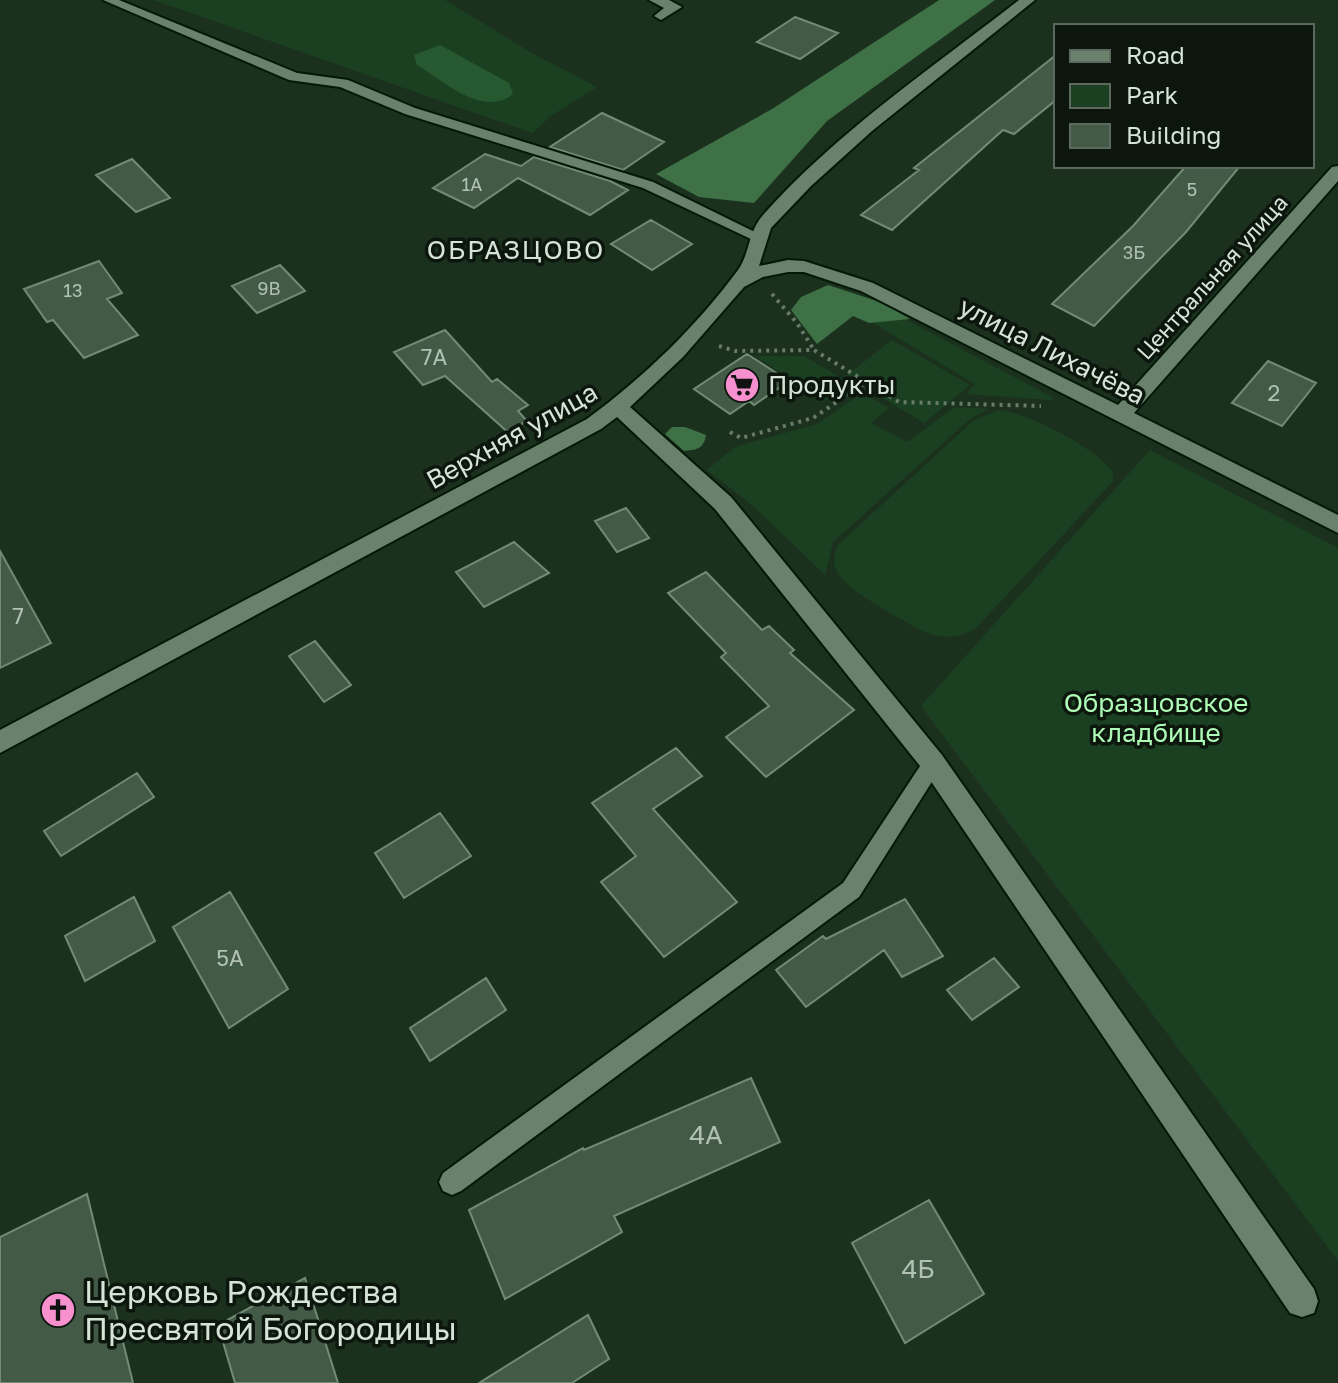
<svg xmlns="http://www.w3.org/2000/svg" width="1338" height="1383" viewBox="0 0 1338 1383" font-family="'Golos Text',sans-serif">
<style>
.green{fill:#1b4021}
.forest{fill:#3e7146}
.water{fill:#26592f}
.building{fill:#435b46;stroke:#738b75;stroke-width:2}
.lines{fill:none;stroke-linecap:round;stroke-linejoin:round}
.service-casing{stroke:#041807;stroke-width:4}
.minor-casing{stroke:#041807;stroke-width:4}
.path{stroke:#687b6a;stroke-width:4;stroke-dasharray:3 5;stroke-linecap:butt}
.service{fill:#6a826c;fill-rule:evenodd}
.minor{fill:#6a826c;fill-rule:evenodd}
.labels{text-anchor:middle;stroke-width:7;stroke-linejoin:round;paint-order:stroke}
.far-number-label{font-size:18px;fill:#b1c1b3}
.far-street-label{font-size:22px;fill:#d6e3d7;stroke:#0c160d}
.number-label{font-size:22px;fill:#b1c1b3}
.far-quarter-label{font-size:26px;letter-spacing:2px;fill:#d6e3d7;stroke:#0c160d}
.street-label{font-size:26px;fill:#d6e3d7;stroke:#0c160d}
.poi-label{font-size:26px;fill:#d6e3d7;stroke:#0c160d;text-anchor:start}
.park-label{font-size:26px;fill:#aefab7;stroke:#0c160d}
.near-number-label{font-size:26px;fill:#b1c1b3}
.near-poi-label{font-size:32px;fill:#d6e3d7;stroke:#0c160d;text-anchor:start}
</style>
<rect width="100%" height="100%" fill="#1b311e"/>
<path class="green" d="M154,0H445L532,53L597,87L551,116L532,133Z
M903,318L1052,397V400L966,394L975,384L868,320Z
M892,340L970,385L924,423L846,376Z
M756,356H804L851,384L823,402Z
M862,393L889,408L871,423L907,442L955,407L989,409L971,418L833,542L825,575L751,504L707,470L735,447L817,424Z
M999,410C1027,412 1098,449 1113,472V481L977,627C959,639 944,639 924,632C904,620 843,590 836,569C832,560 835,553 838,545L974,420Z
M1150,450L1338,548V1261L921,706Z"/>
<path class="forest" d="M939,0H995L827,121L754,203L699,197L656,174L772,109Z
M828,285L883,303L910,319L869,323L853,316L817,344L791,310L801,297Z
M672,427H685L706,435C704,449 696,450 684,451L665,434Z"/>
<path class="water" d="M440,45L509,83L513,94C483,118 445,82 417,65L414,55Z"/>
<path class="building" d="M795,17L838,33L800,59L757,42Z
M1056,55V100L1014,134L1003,130L892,230L861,215L919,170L914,168Z
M602,113L664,142L623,170L550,147Z
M485,154L521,166L534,157L610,181L628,190L590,215L518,178L474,208L433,188Z
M132,159L170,198L136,212L96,175Z
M1186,166H1240L1186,232L1094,326L1052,304L1133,226Z
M651,220L692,244L652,270L611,244Z
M99,261L122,293L107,299L138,335L84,358L53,320L47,322L24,289Z
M280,265L305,291L257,313L232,286Z
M445,330L492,382L497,379L528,405L518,411L526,420L511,435L445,376L423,385L394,352Z
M747,354L789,381L754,405L749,401L730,414L694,389Z
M1268,361L1316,383L1282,426L1232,403Z
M626,508L649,538L617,552L595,521Z
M514,542L549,573L484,607L456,572Z
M0,551L51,643L0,668Z
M706,572L762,630L769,626L794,650L790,653L854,710L766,777L726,737L769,706L721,657L726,653L668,593Z
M315,641L351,685L324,702L289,656Z
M676,748L702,776L653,809L737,902L664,957L601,882L636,856L592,803Z
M137,773L154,797L61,856L44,831Z
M440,813L471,856L404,898L375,853Z
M230,892L288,989L229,1028L173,927Z
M134,897L155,941L85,981L65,936Z
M905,899L943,956L902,977L884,950L806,1007L776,970L823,936L826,939Z
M994,958L1019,987L972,1020L947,990Z
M486,978L506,1010L430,1061L410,1028Z
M751,1078L780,1142L614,1216L622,1232L505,1299L469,1210L583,1148L584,1150Z
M87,1194L133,1383H0V1237Z
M929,1200L984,1294L905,1343L852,1243Z
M305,1278L338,1383H235L218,1325Z
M588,1315L609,1359L572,1383H479Z"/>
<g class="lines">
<g class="service-casing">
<path id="service" d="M103,0H119L297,73L348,80L415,108L653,182L765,237L763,240H753L643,188L405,114L340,87L289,80Z
M933,754L940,757L943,763L940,769L859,897L461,1191L452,1195L443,1191L439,1182L443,1173L843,883L926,757Z"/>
</g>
<g class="minor-casing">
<path id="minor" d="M649,0H669L682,7L661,20L654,16L664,8Z
M1019,0H1035L872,131L811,186L771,228L759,266L788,260L804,261L873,283L1118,405L1332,167L1338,166V181L1134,413L1338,515V533L861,291L804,272H788L763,277L744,287L683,357L630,407L731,497L942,755L1314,1289L1318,1301L1314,1313L1302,1317L1290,1313L924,771L715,509L617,417L601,429L0,753V730L587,419C644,377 696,327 738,270C750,253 748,232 763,215C837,132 932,68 1019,0Z"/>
</g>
<path class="path" d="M772,294L797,323L814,350
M719,346L735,351L814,350L899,402L1041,406
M730,432L741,438L813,418L865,383"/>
<use href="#service" class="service"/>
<use href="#minor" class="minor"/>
</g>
<defs>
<g id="supermarket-disc" transform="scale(1.8)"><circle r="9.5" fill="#f790ce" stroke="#0c160d"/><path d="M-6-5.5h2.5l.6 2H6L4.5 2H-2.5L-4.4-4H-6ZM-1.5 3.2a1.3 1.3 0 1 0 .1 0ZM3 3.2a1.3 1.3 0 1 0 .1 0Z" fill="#111"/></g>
<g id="church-disc" transform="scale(1.8)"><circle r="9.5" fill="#f790ce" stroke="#0c160d"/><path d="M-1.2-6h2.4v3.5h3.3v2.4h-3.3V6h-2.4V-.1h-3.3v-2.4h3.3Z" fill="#111"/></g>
</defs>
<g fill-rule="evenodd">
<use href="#supermarket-disc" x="742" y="385"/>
<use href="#church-disc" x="58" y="1310"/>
</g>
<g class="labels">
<g class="far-number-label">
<text x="472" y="191">1А</text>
<text x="1192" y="196">5</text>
<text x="1134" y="259">3Б</text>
<text x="269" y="295">9В</text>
<text x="73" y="297">13</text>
</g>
<g class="far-street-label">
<text transform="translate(1212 277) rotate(-48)" y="8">Центральная улица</text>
</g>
<g class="number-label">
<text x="434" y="365">7А</text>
<text x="1274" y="401">2</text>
<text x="18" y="624">7</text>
<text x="230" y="966">5А</text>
</g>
<g class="far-quarter-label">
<text x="516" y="259">ОБРАЗЦОВО</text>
</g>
<g class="street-label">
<text transform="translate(1052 351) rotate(27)" y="9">улица Лихачёва</text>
<text transform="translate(512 436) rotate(-29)" y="9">Верхняя улица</text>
</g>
<g class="poi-label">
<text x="768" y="394">Продукты</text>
</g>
<g class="park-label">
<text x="1156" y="712">Образцовское<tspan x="1156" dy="30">кладбище</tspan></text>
</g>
<g class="near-number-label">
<text x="706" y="1144">4А</text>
<text x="918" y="1278">4Б</text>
</g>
<g class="near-poi-label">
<text x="84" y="1303">Церковь Рождества<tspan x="84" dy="37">Пресвятой Богородицы</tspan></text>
</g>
</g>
<rect x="1054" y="24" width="260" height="144" fill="#0c160d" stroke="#5d685e" stroke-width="2"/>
<rect x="1070" y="50" width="40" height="12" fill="#6a826c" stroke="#5d685e" stroke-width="2"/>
<text x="1126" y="64" font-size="24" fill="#d6e3d7">Road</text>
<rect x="1070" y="84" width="40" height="24" fill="#1b4021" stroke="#5d685e" stroke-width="2"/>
<text x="1126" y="104" font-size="24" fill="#d6e3d7">Park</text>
<rect x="1070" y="124" width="40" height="24" fill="#435b46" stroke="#5d685e" stroke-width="2"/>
<text x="1126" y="144" font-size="24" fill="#d6e3d7">Building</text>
</svg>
